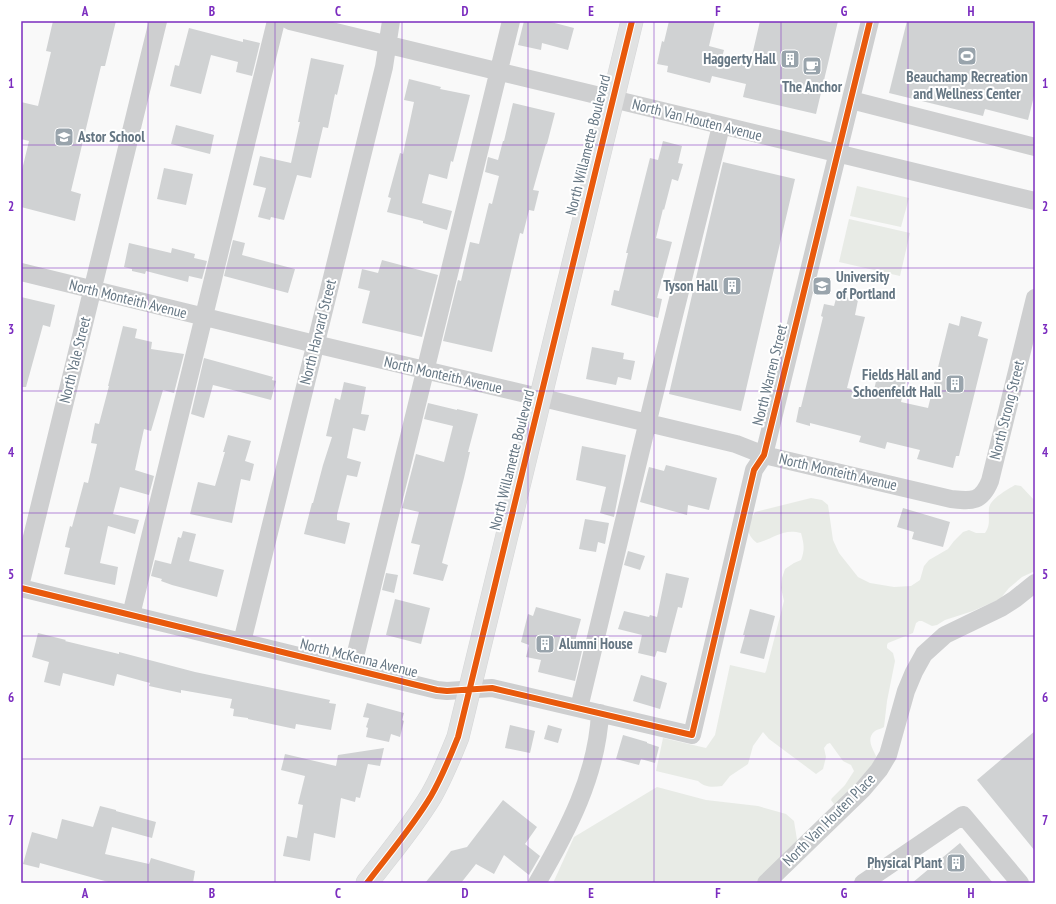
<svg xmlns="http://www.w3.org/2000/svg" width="1056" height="904" viewBox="0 0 1056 904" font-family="'PT Sans Narrow',sans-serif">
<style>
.green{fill:#e8ebe6}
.building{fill:#d0d2d3}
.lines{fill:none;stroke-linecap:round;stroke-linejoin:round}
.major-casing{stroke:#d5d6d7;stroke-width:23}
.minor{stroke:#cecfd0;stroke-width:18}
.major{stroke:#e1e2e2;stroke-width:22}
.cycleway-casing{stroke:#fff;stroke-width:8}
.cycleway{stroke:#e8590c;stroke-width:6}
.grid{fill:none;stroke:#7b2cbf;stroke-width:1;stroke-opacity:0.55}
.labels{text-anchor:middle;stroke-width:4;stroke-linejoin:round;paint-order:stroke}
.poi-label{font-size:15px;font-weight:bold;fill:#657683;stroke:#fff;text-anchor:end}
.street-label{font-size:15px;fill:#657683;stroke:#fff}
.neatline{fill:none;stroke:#7b2cbf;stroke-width:1.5}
.grid-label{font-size:13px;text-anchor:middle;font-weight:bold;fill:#7b2cbf}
</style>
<rect width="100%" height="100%" fill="#f9f9f9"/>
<path class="green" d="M857,186L909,198L901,227L850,216Z
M849,219L910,233L900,276L839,262Z
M1015,485L1021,486L1035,501V571L1022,577L1009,588L1000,599L973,611L945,620L937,625L932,626L922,621H919L916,623L913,633L888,643L887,645V648L893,653L895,661L887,701L884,727C881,729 878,729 875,731C866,738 872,748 876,756L874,765L836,804H834L831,800L832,798L845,785L854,771L851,765L843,761L830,743L827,744L824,748L826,757L823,769L816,774L769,739L763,732L753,746L748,764L730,776L722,786C713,787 705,788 698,781L656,771L663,738L706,748L715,735L730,665L765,673L766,671L784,601L781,588L782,578L785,569L794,563L801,560C805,550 804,544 801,533C782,528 774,539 757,543C744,533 748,525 755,512L811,498L822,500L828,505L833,540L839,553L858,577L870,583L894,587L911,586L920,580L924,566L929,560L948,549L954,541L963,532L969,530L976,533H985C991,524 988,519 989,508C991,498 1007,490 1015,485Z
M657,787L706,800L758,806L786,814L794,821L798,846L761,883H553L574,837Z"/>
<path class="building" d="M53,21H116L105,66H101L71,191L81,194L75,221L21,207V174L29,141L21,139V102L38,106L51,52L46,51Z
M524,21H547L574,28L568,50L542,43L541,50L518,45Z
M669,21H715L709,46L724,50L722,57L750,64L760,21H838L816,114L743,97L746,84L712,76L710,83L667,72L668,66L657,64L662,41L664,42Z
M907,21H1035V92L1028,120L985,109L983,116L889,93Z
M189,28L243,42V39L260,43L252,76L236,72L238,62L211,55L201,94L170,86L175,65L179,66Z
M311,58L344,65L337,95L335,94L328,128L323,127L311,178L297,175L284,220L271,217L270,220L258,217L266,188L253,185L260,156L291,163L300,122H298Z
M409,79L441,87L440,89L470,95L453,162L451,161L447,179L429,174L422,203L452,211L447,230L423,223V221L387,212L391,198L388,197L400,153L403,154L414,102L404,100Z
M513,103L555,113L547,144H546L533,190L539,191L534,211L529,210L523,234L520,233L492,352L443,341L458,280L461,281L470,242L479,244L489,203L492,204L499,176L485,172L488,157L498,160L503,141H504Z
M176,125L214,135L210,154L171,144Z
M663,141L682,146L678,163L683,164L678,181L672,179L664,210L663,209L656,238L672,242L657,298L662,299L658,318L611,305L614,290L619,291L628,253H626L650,158L658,160Z
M723,162L795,179L741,411L669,394Z
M164,168L193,174L186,205L157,199Z
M233,240L245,243L242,255L295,269L288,293L224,276Z
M129,243L171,253L172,248L195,254L194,258L207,261L202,279L189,276L188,282L146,271L145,274L132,271V269L124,267Z
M382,260L438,275L422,337L362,323L370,291L358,288L362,269L378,273Z
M837,295L858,300L855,315L865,317L847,388L873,394L878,373L892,376L906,380L901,402L928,408L949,323L959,326L961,316L982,322L978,336L988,339L959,456H956L953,468L917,459L920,450L887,442L885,449L859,442L861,436L810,423V426L796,422L799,407H801L823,317L821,316L824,304L834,306Z
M21,297L55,305L50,327L43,325L26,387H21Z
M123,326L137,329L135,338L152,342L151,349L184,354L174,393L163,390L151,431L144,429L135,470L154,476L149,495L120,487L113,514L139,520L135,534L108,526L100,563L118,567L115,585L64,574L70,548L65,547L70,526L72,527L84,482L88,483L97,444L91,443L95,423L99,424L109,386H108Z
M592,347L624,353L623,359L635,361L631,380L618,377L616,385L586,379Z
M204,358L273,377L272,380L276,381L271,400L213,385L204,418L191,414Z
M344,382L366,387L361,414L369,415L365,431L353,428L347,458L361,462L357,477L347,475L337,515V520L350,523L345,544L304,534L312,503H313L323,465L332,437L326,436L335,398L340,400Z
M428,403L457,410V409L478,414L468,452H470L464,478L442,563L448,565L443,581L413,574L420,545L411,543L419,512L402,508L416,454L444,462L453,426L424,419Z
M228,435L251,441L245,461L254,464L250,481L241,479L232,523L190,514L198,482L215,486L225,452H223Z
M582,446L626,455L614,517L600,513L606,487L576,480Z
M666,465L717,478L709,510L688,505L687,515L640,502L649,467L664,471Z
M903,508L950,522L943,547L912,539L914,532L897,527Z
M585,519L609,523L605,544L598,542L596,552L579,549Z
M183,531L196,534L189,561L224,570L217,597L172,585L161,581L162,579L151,576L155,560L171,564L178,537L181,538Z
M628,551L645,556L640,570L624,565Z
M386,573L398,575L394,593L382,590Z
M666,573L689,578L682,608L678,607L666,653L657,651L655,657L638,653L642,635L618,629L624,611L649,617L650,615L657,617Z
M395,599L430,608L421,644L386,635Z
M536,607L581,619L573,649L582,651L575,681L538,672L541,660L526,657L529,645L521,642L528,614L533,616Z
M750,609L775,616L764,659L740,653L745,635H743Z
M38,633L66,640L65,641L119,654V652L195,672L330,700L329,703L336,704L331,730L296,724L295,729L248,719V718L233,716L234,709L230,708L232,699L181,690V693L149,686L150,683L117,674L114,686L63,673L60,686L44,682L49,662L32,657Z
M641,675L667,683L660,709L633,701Z
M367,703L404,713L402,720L404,721L400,737L391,734L389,742L366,737L368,728L366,727L369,718L363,717Z
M510,725L535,731L530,753L505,748Z
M548,725L562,729L558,743L544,739Z
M1035,731V851L977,780Z
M623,735L647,742V743L659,747L655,763L641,759L639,765L616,759Z
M384,748L380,766L368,764L360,798L356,797L355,802L341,798L335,838L314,833L310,861L283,856L287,836L297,838L303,805L298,804L305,776L281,770L285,754L336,766L338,755Z
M503,800L537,827L525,844L540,856L529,875L504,855L494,874L476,864L461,883H425L451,851L467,847Z
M100,806L116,810V811L156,822L152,838L112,827L105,854L149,864L151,858L195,871L193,883H112L40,863L39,868L23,864L32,832L57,839L62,819L93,827Z
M960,843L993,883H912Z"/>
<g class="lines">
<g class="major-casing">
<path id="major" d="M367,883C389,854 413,826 431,796C442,777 450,757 458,737L632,21"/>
</g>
<path class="minor" d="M290,21L1035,201
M851,100L1035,147
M21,272L315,344L736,444L764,455L951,499C971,501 981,503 990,481L1035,298
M21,582L158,21
M21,588L437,690L447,691L492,688L692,735L754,470L764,455L870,21
M131,615L276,21
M242,642L384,67L391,21
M352,669L511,21
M579,708L652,404L721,126
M537,883C568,830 597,775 600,713
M766,883L863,789L879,770L888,755L906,691L914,672L924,654L945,635L1001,608L1015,599L1035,583
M863,883L963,815L1020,883"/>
<use href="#major" class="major"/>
<g class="cycleway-casing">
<path id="cycleway" d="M21,588L437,690L447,691L492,688L692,735L754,470L764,455L870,21
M367,883C389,854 413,826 431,796C442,777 450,757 458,737L632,21"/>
</g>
<use href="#cycleway" class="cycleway"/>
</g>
<path class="grid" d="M148,21V883M275,21V883M402,21V883M528,21V883M654,21V883M781,21V883M908,21V883M21,145H1035M21,268H1035M21,391H1035M21,513H1035M21,636H1035M21,759H1035"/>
<defs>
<g id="stadium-square" transform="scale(1)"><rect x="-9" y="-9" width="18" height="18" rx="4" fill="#99a4ac" stroke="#fff"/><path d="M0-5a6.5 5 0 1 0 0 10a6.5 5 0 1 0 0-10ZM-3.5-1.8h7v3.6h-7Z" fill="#fff"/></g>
<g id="building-square" transform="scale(1)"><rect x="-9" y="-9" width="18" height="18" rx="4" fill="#99a4ac" stroke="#fff"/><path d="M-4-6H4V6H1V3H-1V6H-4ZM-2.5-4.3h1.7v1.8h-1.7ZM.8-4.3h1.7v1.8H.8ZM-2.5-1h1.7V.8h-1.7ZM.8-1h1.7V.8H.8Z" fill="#fff"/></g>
<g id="cafe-square" transform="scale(1)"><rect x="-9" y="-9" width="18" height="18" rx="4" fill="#99a4ac" stroke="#fff"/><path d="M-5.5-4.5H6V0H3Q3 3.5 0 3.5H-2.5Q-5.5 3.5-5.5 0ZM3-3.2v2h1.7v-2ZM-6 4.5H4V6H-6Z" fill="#fff"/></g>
<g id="school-square" transform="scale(1)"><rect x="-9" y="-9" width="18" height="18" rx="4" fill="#99a4ac" stroke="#fff"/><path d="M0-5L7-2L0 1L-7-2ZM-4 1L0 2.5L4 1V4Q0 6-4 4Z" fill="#fff"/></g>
<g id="university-square" transform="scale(1)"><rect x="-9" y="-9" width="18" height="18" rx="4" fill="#99a4ac" stroke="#fff"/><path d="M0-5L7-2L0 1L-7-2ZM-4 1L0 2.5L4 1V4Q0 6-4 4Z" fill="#fff"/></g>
</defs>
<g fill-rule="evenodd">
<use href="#stadium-square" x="967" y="56"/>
<use href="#building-square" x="790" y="59"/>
<use href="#cafe-square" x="812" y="66"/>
<use href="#school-square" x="64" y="137"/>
<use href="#building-square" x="732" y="286"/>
<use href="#university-square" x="822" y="286"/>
<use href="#building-square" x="955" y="384"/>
<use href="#building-square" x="545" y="644"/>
<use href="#building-square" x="956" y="863"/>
</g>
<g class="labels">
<g class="poi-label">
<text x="776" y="64">Haggerty Hall</text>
<text x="967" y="82" text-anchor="middle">Beauchamp Recreation<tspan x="967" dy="17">and Wellness Center</tspan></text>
<text x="812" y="92" text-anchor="middle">The Anchor</text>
<text x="78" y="142" text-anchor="start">Astor School</text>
<text x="836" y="282" text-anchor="start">University<tspan x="836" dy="17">of Portland</tspan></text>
<text x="718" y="291">Tyson Hall</text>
<text x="941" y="380">Fields Hall and<tspan x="941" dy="17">Schoenfeldt Hall</tspan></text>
<text x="559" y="649" text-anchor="start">Alumni House</text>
<text x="942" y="868">Physical Plant</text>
</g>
<g class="street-label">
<text transform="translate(697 120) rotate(14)" y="5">North Van Houten Avenue</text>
<text transform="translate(588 145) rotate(-76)" y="5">North Willamette Boulevard</text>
<text transform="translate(128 299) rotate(14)" y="5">North Monteith Avenue</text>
<text transform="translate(318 332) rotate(-76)" y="5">North Harvard Street</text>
<text transform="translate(75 360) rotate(-76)" y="5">North Yale Street</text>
<text transform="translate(443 375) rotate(13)" y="5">North Monteith Avenue</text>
<text transform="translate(770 375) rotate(-76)" y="5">North Warren Street</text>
<text transform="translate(1007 410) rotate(-76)" y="5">North Strong Street</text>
<text transform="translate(512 460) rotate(-76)" y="5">North Willamette Boulevard</text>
<text transform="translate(838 472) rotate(13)" y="5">North Monteith Avenue</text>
<text transform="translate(359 658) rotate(14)" y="5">North McKenna Avenue</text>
<text transform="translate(829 820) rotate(-45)" y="5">North Van Houten Place</text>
</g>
</g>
<rect width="1056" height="904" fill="none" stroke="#ffffff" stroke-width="44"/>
<rect x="22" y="22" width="1012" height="860" class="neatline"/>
<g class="grid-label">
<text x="85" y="16">A</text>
<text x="212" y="16">B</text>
<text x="338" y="16">C</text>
<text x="465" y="16">D</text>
<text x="591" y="16">E</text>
<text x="718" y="16">F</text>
<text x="844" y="16">G</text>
<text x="971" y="16">H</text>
<text x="11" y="88">1</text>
<text x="1045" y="88">1</text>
<text x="11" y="211">2</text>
<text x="1045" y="211">2</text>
<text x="11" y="334">3</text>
<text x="1045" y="334">3</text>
<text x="11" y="457">4</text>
<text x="1045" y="457">4</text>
<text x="11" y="579">5</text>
<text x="1045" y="579">5</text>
<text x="11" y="702">6</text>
<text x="1045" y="702">6</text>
<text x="11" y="825">7</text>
<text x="1045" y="825">7</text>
<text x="85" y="898">A</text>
<text x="212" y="898">B</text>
<text x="338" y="898">C</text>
<text x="465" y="898">D</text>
<text x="591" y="898">E</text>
<text x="718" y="898">F</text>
<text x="844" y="898">G</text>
<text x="971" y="898">H</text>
</g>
</svg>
